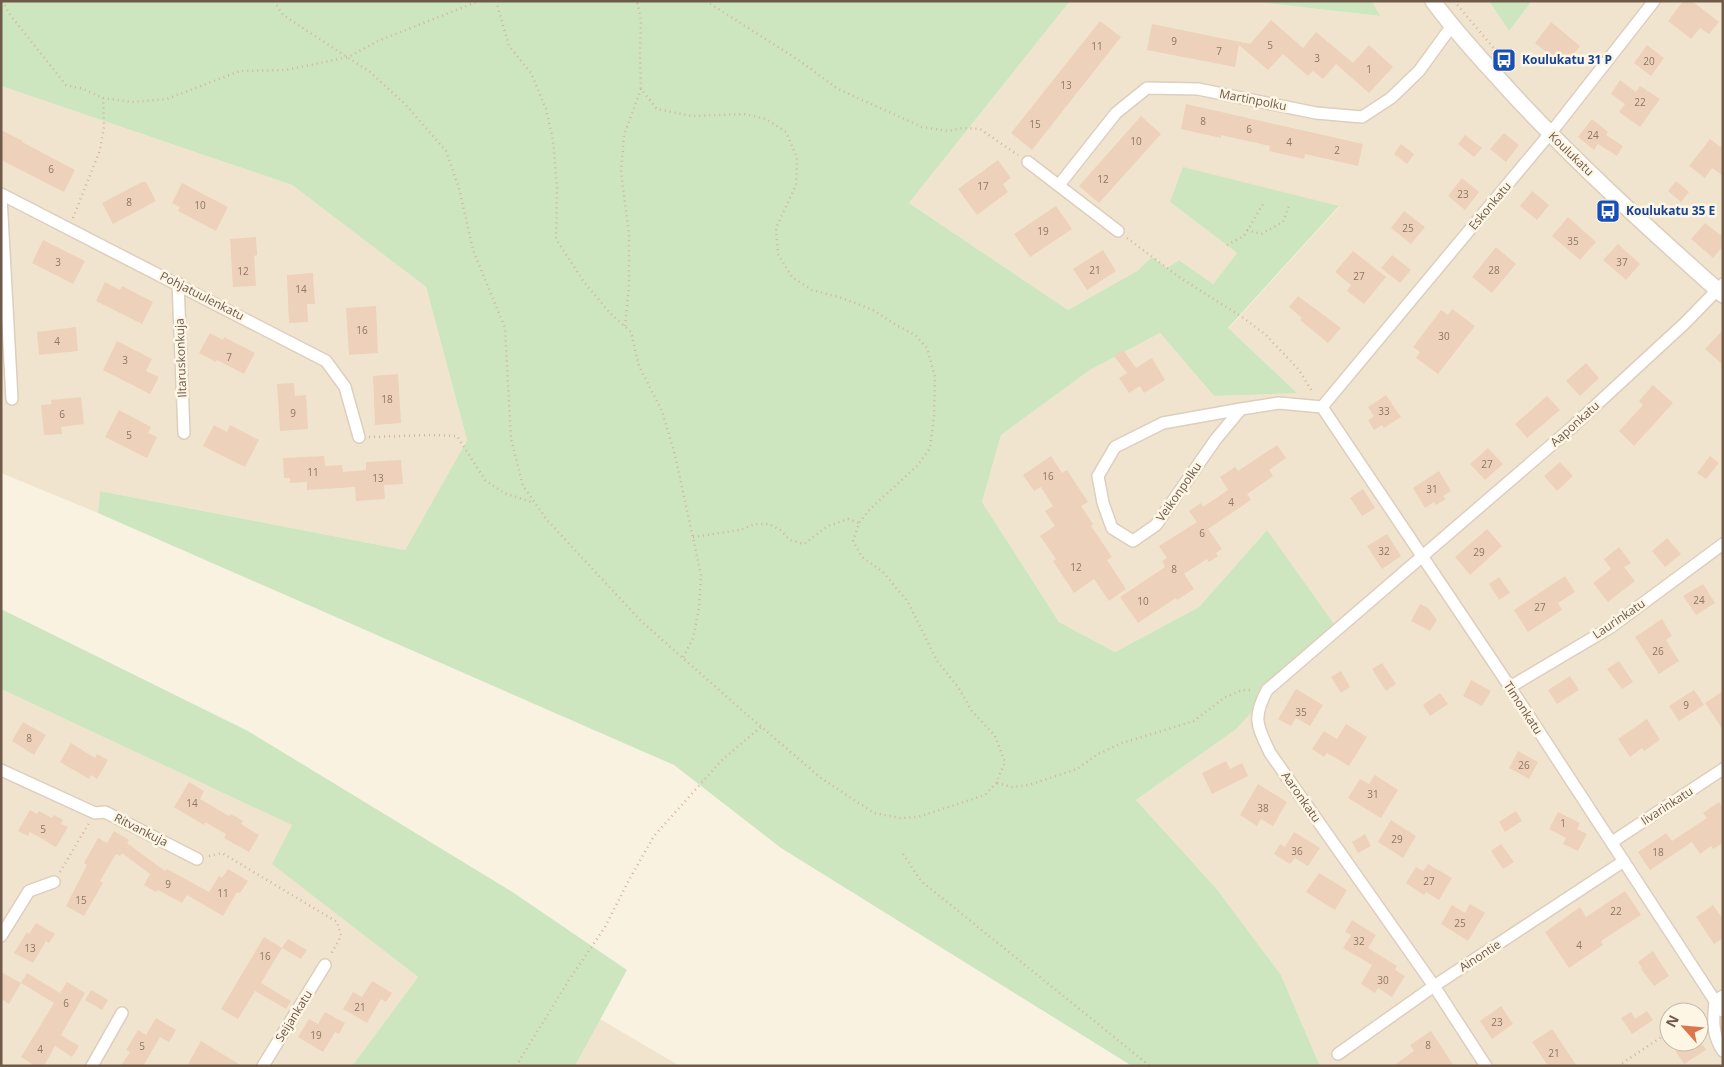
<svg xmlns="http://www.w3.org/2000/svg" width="1724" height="1067" viewBox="0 0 1724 1067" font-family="'Open Sans',sans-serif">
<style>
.residential{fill:#f1e4cf;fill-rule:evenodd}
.green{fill:#cde6c0}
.building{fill:#edd1ba}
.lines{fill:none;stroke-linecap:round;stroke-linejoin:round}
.minor-casing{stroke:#ddcebd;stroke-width:14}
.tertiary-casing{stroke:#ddcebd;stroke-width:18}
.path{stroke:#d2b59e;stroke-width:2.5;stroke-dasharray:1 4;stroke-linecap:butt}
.minor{stroke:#fff;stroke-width:11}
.tertiary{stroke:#fff;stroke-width:15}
.labels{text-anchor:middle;stroke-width:5;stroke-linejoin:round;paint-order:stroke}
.number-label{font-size:10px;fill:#8e7765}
.transit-label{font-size:12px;font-weight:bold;fill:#164399;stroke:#fef6e5;text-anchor:start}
.street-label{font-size:12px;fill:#6f5949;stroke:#fef6e5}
</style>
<rect width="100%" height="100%" fill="#faf2e0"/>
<path class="residential" d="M1070,1H1249L1379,16L1372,1H1489L1509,31L1532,1H1723V1066H1320L1281,975L1216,888L1136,800L1235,730L1267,530L1199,607L1115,652L1059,622L982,502L1001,435L1090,370L1160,333L1214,396L1296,392L1228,329L1339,207L1170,202L1237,253L1213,284L1179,260L1167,268L1152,257L1137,271L1068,310L909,203ZM1669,1012H1699V1042H1669Z
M1,86L292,185L426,287L467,440L405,550L100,491L98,513L1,473Z
M1,689L293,825L273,864L418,977L352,1066H1Z
M600,1019L680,1066H575Z"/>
<path class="green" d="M1,1H1070L909,203L1068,310L1137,271L1152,257L1167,268L1179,260L1213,284L1237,253L1170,202L1183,167L1339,206L1228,328L1297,393L1214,396L1160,333L1090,370L1001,435L982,502L1059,622L1115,652L1199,607L1267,530L1334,624L1235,730L1136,800L1216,888L1281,975L1320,1066H1132L781,848L674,765L98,513L100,491L405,550L467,440L426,287L292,185L1,86Z
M1249,1H1372L1380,16Z
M1489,1H1532L1509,31Z
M1,609L248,731L511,891L627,970L575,1066H352L418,977L272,864L292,825L1,689Z"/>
<path class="building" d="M1683,1H1692L1719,22L1709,34L1700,28L1691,39L1668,21Z
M1271,20L1303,48L1316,32L1353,63L1369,45L1393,67L1369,93L1336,64L1323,79L1313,71L1308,76L1283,54L1268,70L1239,45L1235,67L1147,50L1152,24L1250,44Z
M1100,21L1121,37L1032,150L1011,133Z
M1551,22L1580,46L1568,61L1559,54L1555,59L1535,43Z
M1647,45L1664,58L1651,76L1634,63Z
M1620,80L1636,92L1640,86L1660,99L1640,127L1619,112L1625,104L1611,94Z
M1186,104L1363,144L1358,166L1305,154L1304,159L1269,151L1270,146L1221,135V138L1181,129Z
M1141,116L1161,134L1099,203L1079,186Z
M1592,119L1608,132L1606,135L1623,146L1617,156L1598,144L1594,150L1578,137Z
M1,130L23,141L22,142L75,170L64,192L1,160Z
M1504,133L1519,145L1506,162L1490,149Z
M1465,135L1482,148L1474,157L1458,144Z
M1710,139L1723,149V176L1712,168L1705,178L1689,166Z
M1401,144L1414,154L1407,164L1394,154Z
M998,160L1011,178L1003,184L1008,192L977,215L958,189Z
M1462,178L1479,192L1465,210L1448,196Z
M1676,181L1689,192L1681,202L1668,191Z
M142,182H146L156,201L113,224L102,203Z
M182,183L228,207L216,231L178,211L180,207L172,203Z
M1532,191L1549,205L1537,220L1520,206Z
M1056,206L1072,229L1030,257L1014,234Z
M1404,211L1425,227L1411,244L1391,228Z
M1568,217L1596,242L1580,260L1552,236Z
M1705,223L1723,237V246L1713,258L1691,239Z
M256,237L257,255L254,256L256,286L233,287L230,239Z
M43,240L85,261L73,284L32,263Z
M1618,244L1640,264L1626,280L1603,260Z
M1496,247L1516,264L1492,293L1472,277Z
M1103,250L1116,271L1087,290L1073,269Z
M1353,251L1386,277L1364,304L1347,291L1351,285L1335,272Z
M1392,255L1411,270L1400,283L1381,268Z
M313,273L315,304H307L308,322L289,323L287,275Z
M105,282L120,290L122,286L153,302L142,324L96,301Z
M1298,296L1341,328L1328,343L1300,320L1302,318L1289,307Z
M376,306L378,353L349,355L346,308Z
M1452,309L1475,326L1438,374L1416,358L1420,352L1413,347L1441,310L1448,315Z
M76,327L78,351L39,355L37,332Z
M1723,330V365L1705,349Z
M210,333L223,340L224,337L255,353L244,374L217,360L216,362L199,353Z
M117,341L152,359L146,371L159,377L150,394L103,370Z
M1123,350L1136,368L1152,358L1165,380L1144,393L1140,386L1129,393L1119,378L1127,373L1114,356Z
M1586,363L1599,378L1580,396L1566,381Z
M398,374L401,423L375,425L373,376Z
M294,383L295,396L306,395L308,429L280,431L277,384Z
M1653,385L1673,403L1634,446L1619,431L1643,405L1639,401Z
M1386,395L1401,417L1384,428L1382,425L1374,430L1368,420L1374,416L1368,407Z
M1547,396L1560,410L1527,438L1515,424Z
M81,397L84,424L61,427L62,434L44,435L41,405L52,404L51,400Z
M119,410L151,427L148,433L157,437L147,458L105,437Z
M214,425L227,432L230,425L259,440L245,467L203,446Z
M1277,445L1286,458L1269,470L1273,476L1247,494L1251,500L1208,529L1222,549L1216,553L1218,556L1209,562L1207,559L1184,574L1194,589L1177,600L1176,598L1138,623L1120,597L1165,567L1162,561L1167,558L1159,546L1197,522L1189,511L1201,503L1203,507L1228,490L1220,477L1235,467L1238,471Z
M1488,448L1503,464L1485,480L1470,464Z
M324,456L325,466L342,465L343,472L366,470V462L401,460L403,484L384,485L385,499L356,501L355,487L307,490V482L290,483V478H284L283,458Z
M1051,456L1062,473L1067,470L1088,502L1081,506L1093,524L1091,526L1112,557L1107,560L1126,589L1109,601L1094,579L1074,593L1053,561L1056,559L1040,536L1055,526L1045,511L1053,506L1041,487L1034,491L1023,475Z
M1710,456L1719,463L1706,479L1697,473Z
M1560,462L1573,476L1557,491L1544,476Z
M1439,471L1451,491L1443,496L1446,499L1436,505L1434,502L1425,508L1413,488Z
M1363,489L1375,508L1362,516L1350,498Z
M1487,529L1502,546L1470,575L1455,557Z
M1387,534L1401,556L1382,569L1367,546Z
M1667,538L1681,554L1665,567L1652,551Z
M1619,547L1631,563L1624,567L1635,581L1608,602L1593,583L1611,569L1604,559Z
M1565,576L1575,592L1558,603L1562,610L1528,632L1514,610Z
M1499,577L1510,593L1499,600L1489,584Z
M1703,584L1715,603L1696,615L1683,596Z
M1420,604L1428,608L1437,620L1430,631L1411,621Z
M1662,619L1672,636L1666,640L1679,661L1659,674L1635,637Z
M1619,661L1633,682L1622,689L1607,669Z
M1382,663L1396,684L1386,691L1372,669Z
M1341,671L1350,687L1341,693L1331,677Z
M1570,676L1579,690L1557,704L1548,690Z
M1471,680L1491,691L1482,706L1463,696Z
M1296,689L1323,705L1310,726L1296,718L1291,726L1278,719Z
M1694,690L1704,705L1679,721L1669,706Z
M1723,691V730L1705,703Z
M1440,693L1448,704L1430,716L1423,705Z
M1647,719L1660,740L1644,751L1642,748L1630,757L1618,739Z
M23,722L46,735L34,755L12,741Z
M1346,724L1367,737L1349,766L1327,753L1324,757L1312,749L1324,731L1337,739Z
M71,743L95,758L97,754L108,760L97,779L91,775L89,779L60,762Z
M1518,751L1538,762L1529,779L1509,768Z
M1226,761L1230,769L1242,763L1248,776L1212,794L1202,773Z
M1375,775L1398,790L1381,818L1348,798L1360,779L1369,784Z
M189,782L204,791L200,799L229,816L231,814L243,821L241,824L259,835L249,852L224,838L226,834L205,822L204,825L174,807Z
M1258,784L1287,802L1273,826L1261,819L1257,826L1240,815Z
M1719,802L1723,808V843L1713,849L1711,846L1700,854L1692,842L1650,870L1638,852L1666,833L1672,841L1707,818L1703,813Z
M30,810L37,814L39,811L52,818L54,815L63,820L61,824L68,827L56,847L30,832L28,836L18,831Z
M1516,811L1522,821L1505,832L1499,822Z
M1558,812L1580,823L1577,829L1587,834L1578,851L1563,844L1566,838L1549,829Z
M1391,820L1416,836L1403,858L1378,842Z
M114,831L129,840L127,843L165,871L167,869L209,892L219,876L222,878L228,869L248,881L240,893L237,892L223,916L187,895L182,903L158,890L156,892L144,885L150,874L122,853L120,856L116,854L100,881L103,883L84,916L66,906L87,865L84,863L98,838L107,843Z
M1294,832L1320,848L1308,866L1295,858L1290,864L1274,854L1280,844L1285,847Z
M1365,834L1371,846L1358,853L1352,842Z
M1501,844L1514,862L1503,869L1491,851Z
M1428,864L1452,878L1439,900L1426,892L1424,895L1406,883L1416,867L1423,871Z
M1319,873L1347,890L1335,910L1306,892Z
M1625,891L1641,915L1601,941L1603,945L1569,968L1545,932L1580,907L1586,917Z
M1470,904L1485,913L1468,941L1441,924L1452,905L1465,913Z
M1713,905L1723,919V938L1714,944L1696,917Z
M1352,920L1376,935L1368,948L1397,966L1395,970L1405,976L1392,997L1378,988L1375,993L1361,984L1372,965L1343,948L1351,935L1345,932Z
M36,923L55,934L49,943L46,941L33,963L14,953L27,932L29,934Z
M264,937L282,948L261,983L291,1001L286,1009L255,991L238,1019L221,1009Z
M288,939L307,950L301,959L282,948Z
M1653,951L1669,976L1654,986L1641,969L1642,968L1638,962Z
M1,972L21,983L9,1004L1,999Z
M27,973L60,993L67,982L85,993L61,1035L79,1046L72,1057L55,1046L44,1066H35L21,1057L54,1003L21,983Z
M372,981L392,993L386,1002L381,999L367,1023L343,1009L353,992L362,997Z
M91,990L108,1000L102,1010L85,1000Z
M1501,1006L1513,1024L1492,1039L1480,1021Z
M1647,1011L1653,1020L1632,1034L1621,1018L1631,1012L1635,1019Z
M325,1012L345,1023L339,1034L335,1032L323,1052L298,1037L309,1019L318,1024Z
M156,1018L176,1030L169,1042L160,1037L143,1066H121L130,1052L126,1050L138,1030L146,1035Z
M1552,1029L1577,1066H1548L1532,1042Z
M1431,1031L1454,1066H1393L1414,1051L1410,1045Z
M201,1041L242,1066H187Z
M1681,1042H1701L1706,1050L1684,1064L1673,1047Z"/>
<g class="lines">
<g class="minor-casing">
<path id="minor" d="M1028,162L1118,231
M1059,185L1116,113L1147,88L1198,89L1316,113L1362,117L1391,98L1419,71L1451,27
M1,194L326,361L345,387L359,437
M1,197L12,399
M178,283L184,433
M1322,407L1510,687L1715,1001L1723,1011
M1322,407L1557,125L1654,1
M1241,409L1163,423L1115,447L1098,476L1103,503L1112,528L1133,541L1156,525L1216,439L1241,409L1279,403L1322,407
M1510,687L1611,627L1723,544
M1,770L95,813L105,812L197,859
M1612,842L1723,769
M1,936L29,891L54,882
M1723,996L1715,1001C1713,1020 1712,1035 1723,1051
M1338,1054L1434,986L1624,861
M92,1066L122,1013
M263,1066L325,965
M1486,1066L1434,986L1270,753C1257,725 1252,719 1267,690L1570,429L1685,323L1723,284"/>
</g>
<g class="tertiary-casing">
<path id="tertiary" d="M1433,1C1456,33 1483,61 1509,90C1576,163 1649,229 1723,295"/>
</g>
<path class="path" d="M2,1L11,16L66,85L83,89L103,98L132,102L167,99L240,71L286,70L348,57L378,41L479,1
M274,1L283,15L370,72L405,104L446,151L459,188L473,250L505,328L511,439L523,486L547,520L641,621L744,712L821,778L874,813L900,818L918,817L985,795L996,783L1005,762L995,736L972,711L958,687L937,661L908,602L883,572L862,557L853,541L859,523L870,509L918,465L930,448L934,416L935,377L927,348L915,335L896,325L873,310L842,298L812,290L792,277L778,254L776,228L796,185L797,158L786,132L766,119L744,114L692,116L657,109L641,89L640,53L641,20L637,1
M496,1L509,46L531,73L546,109L553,140L557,189L556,239L584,282L611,314L631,332L639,366L662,411L675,455L701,575L699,608L693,638L683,658
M706,1L800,61L838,89L922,127L948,131L963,128L980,129L1018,155
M1454,1L1508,65
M73,218L100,150L104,126L103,99
M1247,230L1261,234L1283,222L1290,203
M1127,238L1179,277L1242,317L1266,335L1299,370L1313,393
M1227,245L1244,236L1263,204
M625,326L629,287V234L621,172L624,135L641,89
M369,437L430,435L457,436L485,480L504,493L534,503
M693,537L740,530L755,524H769L780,530L790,540L804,544L828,526L848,519L859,523
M997,783L1012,787L1029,785L1077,769L1098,754L1122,743L1194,721L1224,698L1242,690H1253
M903,854L921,881L1150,1066
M209,856L222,853L337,922L341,936L330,956
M60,872L89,823
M516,1066L569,980L605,927L629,880L654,836L722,760L761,727
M1618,1066L1669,1032"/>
<use href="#minor" class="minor"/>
<use href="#tertiary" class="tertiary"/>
</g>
<defs>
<g id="bus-square" transform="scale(1.25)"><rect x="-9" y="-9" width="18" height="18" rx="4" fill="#1a4fb4" stroke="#fef6e5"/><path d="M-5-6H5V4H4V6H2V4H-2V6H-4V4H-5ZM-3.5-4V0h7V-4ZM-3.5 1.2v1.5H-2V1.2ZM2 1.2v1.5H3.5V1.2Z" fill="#fff"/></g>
</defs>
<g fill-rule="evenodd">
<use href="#bus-square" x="1504" y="60"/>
<use href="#bus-square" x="1608" y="211"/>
</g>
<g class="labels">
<g class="number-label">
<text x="1174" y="45">9</text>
<text x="1270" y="49">5</text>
<text x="1097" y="50">11</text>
<text x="1219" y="55">7</text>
<text x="1317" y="62">3</text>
<text x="1649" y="65">20</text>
<text x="1369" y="73">1</text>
<text x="1066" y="89">13</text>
<text x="1640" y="106">22</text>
<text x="1203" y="125">8</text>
<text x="1035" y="128">15</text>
<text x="1249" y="133">6</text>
<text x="1593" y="139">24</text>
<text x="1136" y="145">10</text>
<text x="1289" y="146">4</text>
<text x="1337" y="154">2</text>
<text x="51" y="173">6</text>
<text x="1103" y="183">12</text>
<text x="983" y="190">17</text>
<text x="1463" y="198">23</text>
<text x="129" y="206">8</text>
<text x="200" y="209">10</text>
<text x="1408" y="232">25</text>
<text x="1043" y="235">19</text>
<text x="1573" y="245">35</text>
<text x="58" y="266">3</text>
<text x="1622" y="266">37</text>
<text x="1095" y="274">21</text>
<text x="1494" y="274">28</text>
<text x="243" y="275">12</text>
<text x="1359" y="280">27</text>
<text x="301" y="293">14</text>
<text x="362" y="334">16</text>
<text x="1444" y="340">30</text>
<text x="57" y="345">4</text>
<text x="229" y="361">7</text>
<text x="125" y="364">3</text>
<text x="387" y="403">18</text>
<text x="1384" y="415">33</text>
<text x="293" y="417">9</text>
<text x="62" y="418">6</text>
<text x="129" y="439">5</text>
<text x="1487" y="468">27</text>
<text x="313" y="476">11</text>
<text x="1048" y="480">16</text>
<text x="378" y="482">13</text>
<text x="1432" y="493">31</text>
<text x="1231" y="506">4</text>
<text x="1202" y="537">6</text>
<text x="1384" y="555">32</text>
<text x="1479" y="556">29</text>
<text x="1076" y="571">12</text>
<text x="1174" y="573">8</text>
<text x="1699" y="604">24</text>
<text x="1143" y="605">10</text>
<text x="1540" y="611">27</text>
<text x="1658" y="655">26</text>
<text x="1686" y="709">9</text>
<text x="1301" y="716">35</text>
<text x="29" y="742">8</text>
<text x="1524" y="769">26</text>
<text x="1373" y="798">31</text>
<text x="192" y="807">14</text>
<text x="1263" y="812">38</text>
<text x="1563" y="827">1</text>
<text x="43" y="833">5</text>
<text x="1397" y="843">29</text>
<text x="1297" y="855">36</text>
<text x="1658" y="856">18</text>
<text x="1429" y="885">27</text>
<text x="168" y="888">9</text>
<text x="223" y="897">11</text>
<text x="81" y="904">15</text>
<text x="1616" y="915">22</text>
<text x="1460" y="927">25</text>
<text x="1359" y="945">32</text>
<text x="1579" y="949">4</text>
<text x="30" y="952">13</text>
<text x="265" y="960">16</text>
<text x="1383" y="984">30</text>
<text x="66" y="1007">6</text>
<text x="360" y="1011">21</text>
<text x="1497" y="1026">23</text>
<text x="316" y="1039">19</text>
<text x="1428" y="1049">8</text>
<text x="142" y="1050">5</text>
<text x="40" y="1053">4</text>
<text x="1554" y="1057">21</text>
</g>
<g class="transit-label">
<text x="1522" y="64">Koulukatu 31 P</text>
<text x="1626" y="215">Koulukatu 35 E</text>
</g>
<g class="street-label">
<text transform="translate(1253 100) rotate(11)" y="4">Martinpolku</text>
<text transform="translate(1571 154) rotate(44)" y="4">Koulukatu</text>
<text transform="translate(1490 206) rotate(-50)" y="4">Eskonkatu</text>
<text transform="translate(202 296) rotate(27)" y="4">Pohjatuulenkatu</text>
<text transform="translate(181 358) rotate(-92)" y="4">Iltaruskonkuja</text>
<text transform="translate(1575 424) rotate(-42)" y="4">Aaponkatu</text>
<text transform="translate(1179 492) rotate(-55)" y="4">Veikonpolku</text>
<text transform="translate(1619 619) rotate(-34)" y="4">Laurinkatu</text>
<text transform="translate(1523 708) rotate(57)" y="4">Timonkatu</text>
<text transform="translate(1301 797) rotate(55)" y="4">Aaronkatu</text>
<text transform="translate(1667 806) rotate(-33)" y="4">Iivarinkatu</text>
<text transform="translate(141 830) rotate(27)" y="4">Ritvankuja</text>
<text transform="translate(1480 956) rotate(-33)" y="4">Ainontie</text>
<text transform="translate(294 1016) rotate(-58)" y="4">Seijankatu</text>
</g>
</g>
<rect width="1724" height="1067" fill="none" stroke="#6f5949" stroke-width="5"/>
<g transform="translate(1684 1027) rotate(297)"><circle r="24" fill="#fef6e5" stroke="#c5b7a7"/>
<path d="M0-4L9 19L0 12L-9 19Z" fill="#dd754c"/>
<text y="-8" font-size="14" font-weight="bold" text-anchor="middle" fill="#6f5949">N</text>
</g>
</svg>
